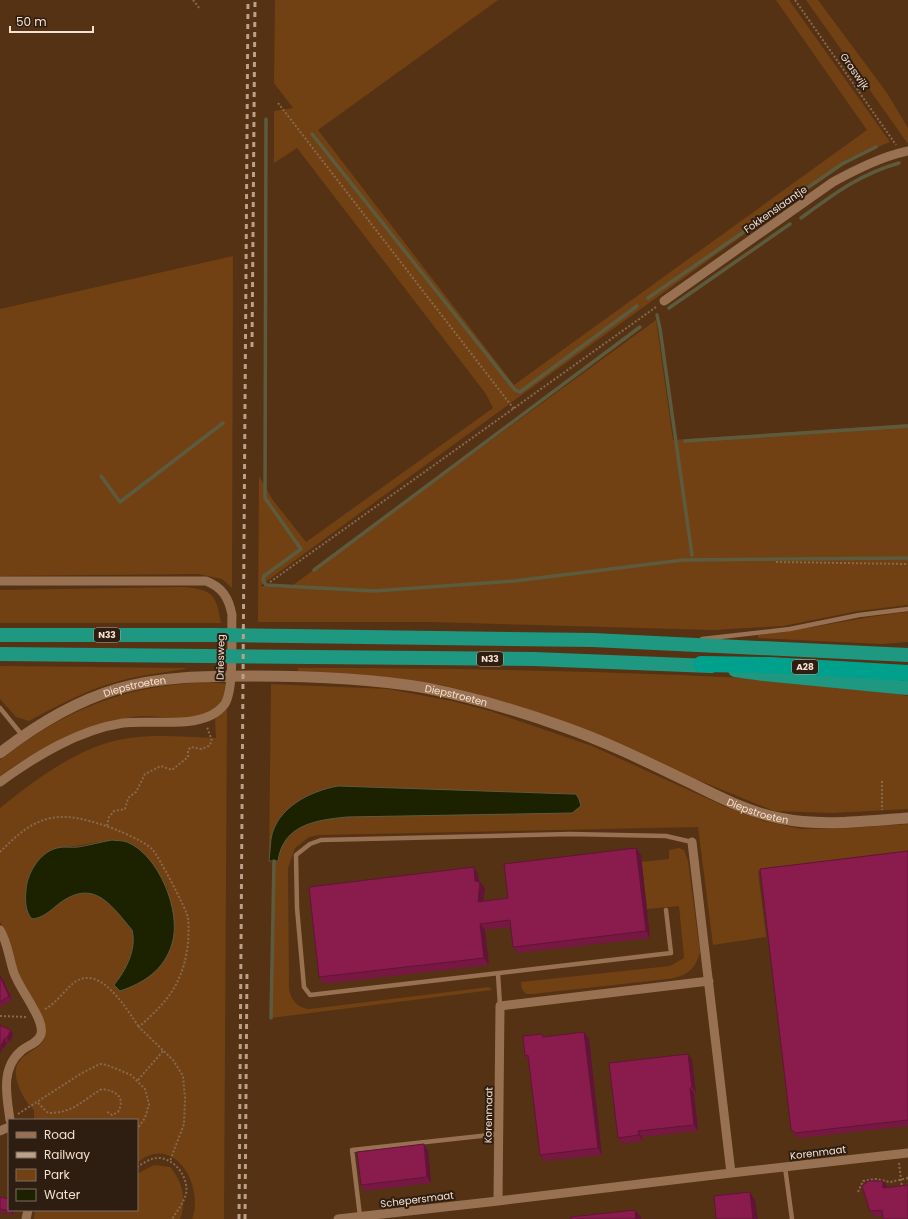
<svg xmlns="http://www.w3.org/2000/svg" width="908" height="1219" viewBox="0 0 908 1219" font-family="Poppins,sans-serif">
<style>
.green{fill:#714114;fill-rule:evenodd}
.water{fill:#1c2200;stroke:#5d5b3e}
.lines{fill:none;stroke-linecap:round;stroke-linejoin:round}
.stream{stroke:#5d5b3e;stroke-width:3.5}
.path{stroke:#88694f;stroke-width:2;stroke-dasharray:2 2;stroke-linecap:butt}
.service{stroke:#987152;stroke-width:4.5}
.minor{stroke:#987152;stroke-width:9}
.tertiary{stroke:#987152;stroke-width:11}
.trunk{stroke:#1e9880;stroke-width:14}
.motorway{stroke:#00a18c;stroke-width:16}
.rail{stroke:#bba08a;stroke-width:3;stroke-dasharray:5 5;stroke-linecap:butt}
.wall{fill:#771842}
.shaded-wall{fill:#611436}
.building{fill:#8a1c4d;stroke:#611436}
.labels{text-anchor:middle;stroke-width:4;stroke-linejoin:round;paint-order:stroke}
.shield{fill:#2e1e12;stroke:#baa696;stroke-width:1}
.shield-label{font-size:9px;font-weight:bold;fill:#f6e0cf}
.street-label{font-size:10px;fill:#f6e0cf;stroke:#2e1e12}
</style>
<rect width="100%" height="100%" fill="#553213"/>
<path class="green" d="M275,0H498L318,130L514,385L867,130L776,0H789L890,142L850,158L516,399L260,586L289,588L656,320L673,440L908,424V605L858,611L783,626L714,630L429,622H258L259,476L272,499L306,542L493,408L486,394L297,148L274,163V111L293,108L274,83Z
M806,0H818L887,93L908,128V144Z
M233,256L232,588L222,579L198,574L0,576V309Z
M184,587C213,590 216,594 221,623H0V590Z
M908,612V642L882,644L758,638V635C808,630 857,617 908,612Z
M0,666L186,668L185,669C160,673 134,676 109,684C81,693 55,707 29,721L16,717L0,699Z
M298,668C425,668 552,670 679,675C755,679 834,679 908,696V809L831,813L774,811L535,713L474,693L446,686L357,674L298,671Z
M207,682L227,684C226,697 218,709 205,714C187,722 162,716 142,716C125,717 110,722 94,728C59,739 30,754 0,776V760C66,709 123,686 207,682Z
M271,684L388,689L452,701L490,711L592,746L726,807L764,821L801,829L848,828L908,824V853L758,871L766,937L713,945L698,827L319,835L309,837L295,848L288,868L289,988C290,999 298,1009 310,1009L489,987L492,990L271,1018L274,861H278C283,824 317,820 347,817L289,808C273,828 271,836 269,861Z
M227,709L224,1219H192C205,1187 174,1131 137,1163V1120H34V1110C26,1103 23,1096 19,1087C4,1050 45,1055 45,1034C45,1014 30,998 22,981C13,962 12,940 0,922V808C36,779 82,744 130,738C158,734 187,737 216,738L215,719ZM112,840C152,853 147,856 168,889L120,991L114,985C126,970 137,949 132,930C109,902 92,877 56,906C49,912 42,918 32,919C24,911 26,897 26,887L68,847Z
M679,848L684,850L688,861L700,952C695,970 687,976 668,979L532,994H526C522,990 521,988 521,982L670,966L684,958L679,906L647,909L641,862L669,859V850Z
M154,1165L170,1167C183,1182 187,1201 180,1219H34L35,1210H137V1174Z"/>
<path class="water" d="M338,786L572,794H576L579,799L581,806L572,813L347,817C317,820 283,824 278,861H269C270,854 270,846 271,839C276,808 310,791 338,786Z
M112,840C116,841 122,840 127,842C159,855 182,912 172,944C164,970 144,983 120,991L114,985C126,970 137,949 132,930C109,902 92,877 56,906C49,912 42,918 32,919C25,912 25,899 26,890C27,873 40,852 57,848C64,846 71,848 78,847C90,845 101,842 112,840Z"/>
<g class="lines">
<path class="stream" d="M266,119L265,498L301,549L264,576L263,580L266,585L374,591L514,581L683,560L908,558
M312,134L515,390L520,392L637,306
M801,218C834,194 860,174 899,163
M648,298L842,164L876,147
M669,308L790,224
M657,315L660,329L692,555
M685,441L908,426
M101,476L120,502L223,423
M314,570L640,327
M271,1018L274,861"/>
<path class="path" d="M193,0L200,9
M795,0L896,145
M278,103L514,409
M776,562L908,564
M270,582L656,307
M882,781V810
M107,826L109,817L114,811L125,809L128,798L136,792L145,774L161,766L172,770L188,757V750L191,747L201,749L209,746L212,741L207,727
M0,852C12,840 27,825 44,820C63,813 84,819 103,825C116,829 142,840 152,849C158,855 187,910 188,918C190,937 187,961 179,978C171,998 154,1013 139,1027L173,1060L183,1076L185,1098L184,1124L170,1161
M45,1009C57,1003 64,990 75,982C101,964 127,1010 139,1027
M0,1016L27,1017
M138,1080L163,1051
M38,1103L48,1113C74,1113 81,1101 102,1089C116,1091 126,1097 118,1112L112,1115L106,1111
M18,1114L82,1073L100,1064L107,1065L131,1075L145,1089L149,1104L145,1118L137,1129
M899,1163L902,1188
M137,1167C144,1163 151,1157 160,1158C176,1160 189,1178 186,1194C183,1204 177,1211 172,1219
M858,1192L863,1181L876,1179L890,1182L908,1178"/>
<path class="service" d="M702,639L790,629L859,615L908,609
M0,708L22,735
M666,910L671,953L310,995L304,987L297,908L296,855L310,844L321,840L570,834L666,836L692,842
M498,974L500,1006
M785,1167L792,1219
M360,1216L352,1150L499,1134"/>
<path class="minor" d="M664,301L833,182C857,169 881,157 908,151
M0,581H206C222,587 229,598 232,615C231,635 235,691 224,705C204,731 153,719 123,723C78,730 36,756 0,782
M692,842L731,1173L498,1201L500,1006L709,981
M0,930C8,943 9,959 14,973C19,986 27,996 33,1008C37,1015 43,1025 41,1034C38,1044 27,1045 21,1051C0,1069 7,1097 10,1120
M0,1131L9,1127
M731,1173L908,1153
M26,1219L28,1210
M338,1219L498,1201"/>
<path class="tertiary" id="s1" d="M0,753C36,725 73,702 117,689C162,676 207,676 254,676C311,676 369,678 426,688C472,697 519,711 564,727C607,742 649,763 691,783C719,797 748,812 779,818C821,827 866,821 908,818"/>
<path class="trunk" d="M0,635H215L593,640L908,655
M0,654L534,659L711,666
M735,670L764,674L908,688"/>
<path class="motorway" d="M701,664L770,665L908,673"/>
<path class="rail" d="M252,347L255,0
M239,1219L248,0
M245,1219L247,969"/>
</g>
<path class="wall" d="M636,848L641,855L650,938L518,953L513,947L511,927L485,930L489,965L324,984L319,977L478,874L479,882L485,888L483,901L508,898Z
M908,851V1126L799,1138L795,1135L791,1129Z
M0,976L3,980L12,1000L0,1007Z
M0,1025L13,1034L10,1042L7,1043L3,1049H2L0,1054Z
M584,1032L589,1039L602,1155L544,1161L540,1155L529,1061L525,1056L542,1034L544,1037Z
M692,1060L696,1093H694L698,1131L642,1137L643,1141L622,1144L618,1138Z
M428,1150L431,1183L365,1191L361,1185Z
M883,1181L887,1186L883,1216L874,1217L870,1211Z
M0,1197L9,1210H14L13,1215L1,1212L0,1215Z"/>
<path class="shaded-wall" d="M636,848L641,855L650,938L646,931Z
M474,867L478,874L480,886V882L485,888L482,908L478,902Z
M480,924L485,930L489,965L484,958Z
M0,976L3,980L12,1000L9,996Z
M11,1030L13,1034L10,1042L7,1038Z
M584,1032L589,1039L602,1155L598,1148Z
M4,1039L7,1043L3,1049L1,1046Z
M0,1046L2,1049L0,1054Z
M688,1054L692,1060L696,1093L692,1087Z
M690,1088L694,1093L698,1131L694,1125Z
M638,1131L642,1137L643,1141L639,1135Z
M424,1144L428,1150L431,1183L427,1177Z
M883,1181L887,1186V1194L883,1188Z
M750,1192L755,1200L758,1219H753Z
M11,1210H14L13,1215L11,1211Z
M635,1210L641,1217V1219H636Z"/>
<path class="building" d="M636,848L646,931L513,947L510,920L480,924L484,958L319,977L309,887L474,867L475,881L480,882L478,902L508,898L504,864Z
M908,851V1120L795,1133L791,1129L760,869Z
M0,976L9,996L0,1002Z
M0,1025L11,1030L7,1038L4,1039L1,1046L0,1045Z
M584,1032L598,1148L540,1155L528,1055L525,1056L523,1036L542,1034L543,1037Z
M688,1054L692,1087L690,1088L694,1125L638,1131L639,1135L618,1138L609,1063Z
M424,1144L427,1177L361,1185L357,1152Z
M868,1181H883V1188L908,1185V1219H883L882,1210L870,1211L862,1186Z
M750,1192L753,1219H716L714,1196Z
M0,1197L9,1199V1210H11V1211L0,1209Z
M635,1210L636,1219H571V1217Z"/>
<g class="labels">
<g class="shield">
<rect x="94" y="628" width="26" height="14" rx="3"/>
<rect x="477" y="652" width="26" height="14" rx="3"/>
<rect x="792" y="660" width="26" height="14" rx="3"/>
</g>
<g class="shield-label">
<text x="107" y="638">N33</text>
<text x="490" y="662">N33</text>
<text x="805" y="670">A28</text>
</g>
<g class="street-label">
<text transform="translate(855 71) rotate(55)" y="4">Graswijk</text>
<text transform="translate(775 209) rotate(-35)" y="4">Fokkenslaantje</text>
<text transform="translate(220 657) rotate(-89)" y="4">Driesweg</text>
<text dy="4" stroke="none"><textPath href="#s1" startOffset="152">Diepstroeten</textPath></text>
<text dy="4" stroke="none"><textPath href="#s1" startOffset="476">Diepstroeten</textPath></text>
<text dy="4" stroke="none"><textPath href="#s1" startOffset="800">Diepstroeten</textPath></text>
<text transform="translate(488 1115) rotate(-89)" y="4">Korenmaat</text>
<text transform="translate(818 1152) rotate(-7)" y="4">Korenmaat</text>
<text transform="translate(417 1199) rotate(-7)" y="4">Schepersmaat</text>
</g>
</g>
<rect x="8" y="1119" width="130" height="92" fill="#2e1e12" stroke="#7e6c5e"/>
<rect x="16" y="1132" width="20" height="6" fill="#987152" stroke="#7e6c5e"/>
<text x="44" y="1139" font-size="12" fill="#f6e0cf">Road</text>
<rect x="16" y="1152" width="20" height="6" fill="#bba08a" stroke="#7e6c5e"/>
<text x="44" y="1159" font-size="12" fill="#f6e0cf">Railway</text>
<rect x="16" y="1169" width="20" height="12" fill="#714114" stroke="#7e6c5e"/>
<text x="44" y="1179" font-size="12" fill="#f6e0cf">Park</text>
<rect x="16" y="1189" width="20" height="12" fill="#1c2200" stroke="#7e6c5e"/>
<text x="44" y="1199" font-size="12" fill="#f6e0cf">Water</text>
<path d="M10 26v6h83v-6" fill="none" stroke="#f6e0cf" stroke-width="2"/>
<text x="16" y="26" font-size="12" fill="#f6e0cf" stroke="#2e1e12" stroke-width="3" paint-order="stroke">50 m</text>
</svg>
